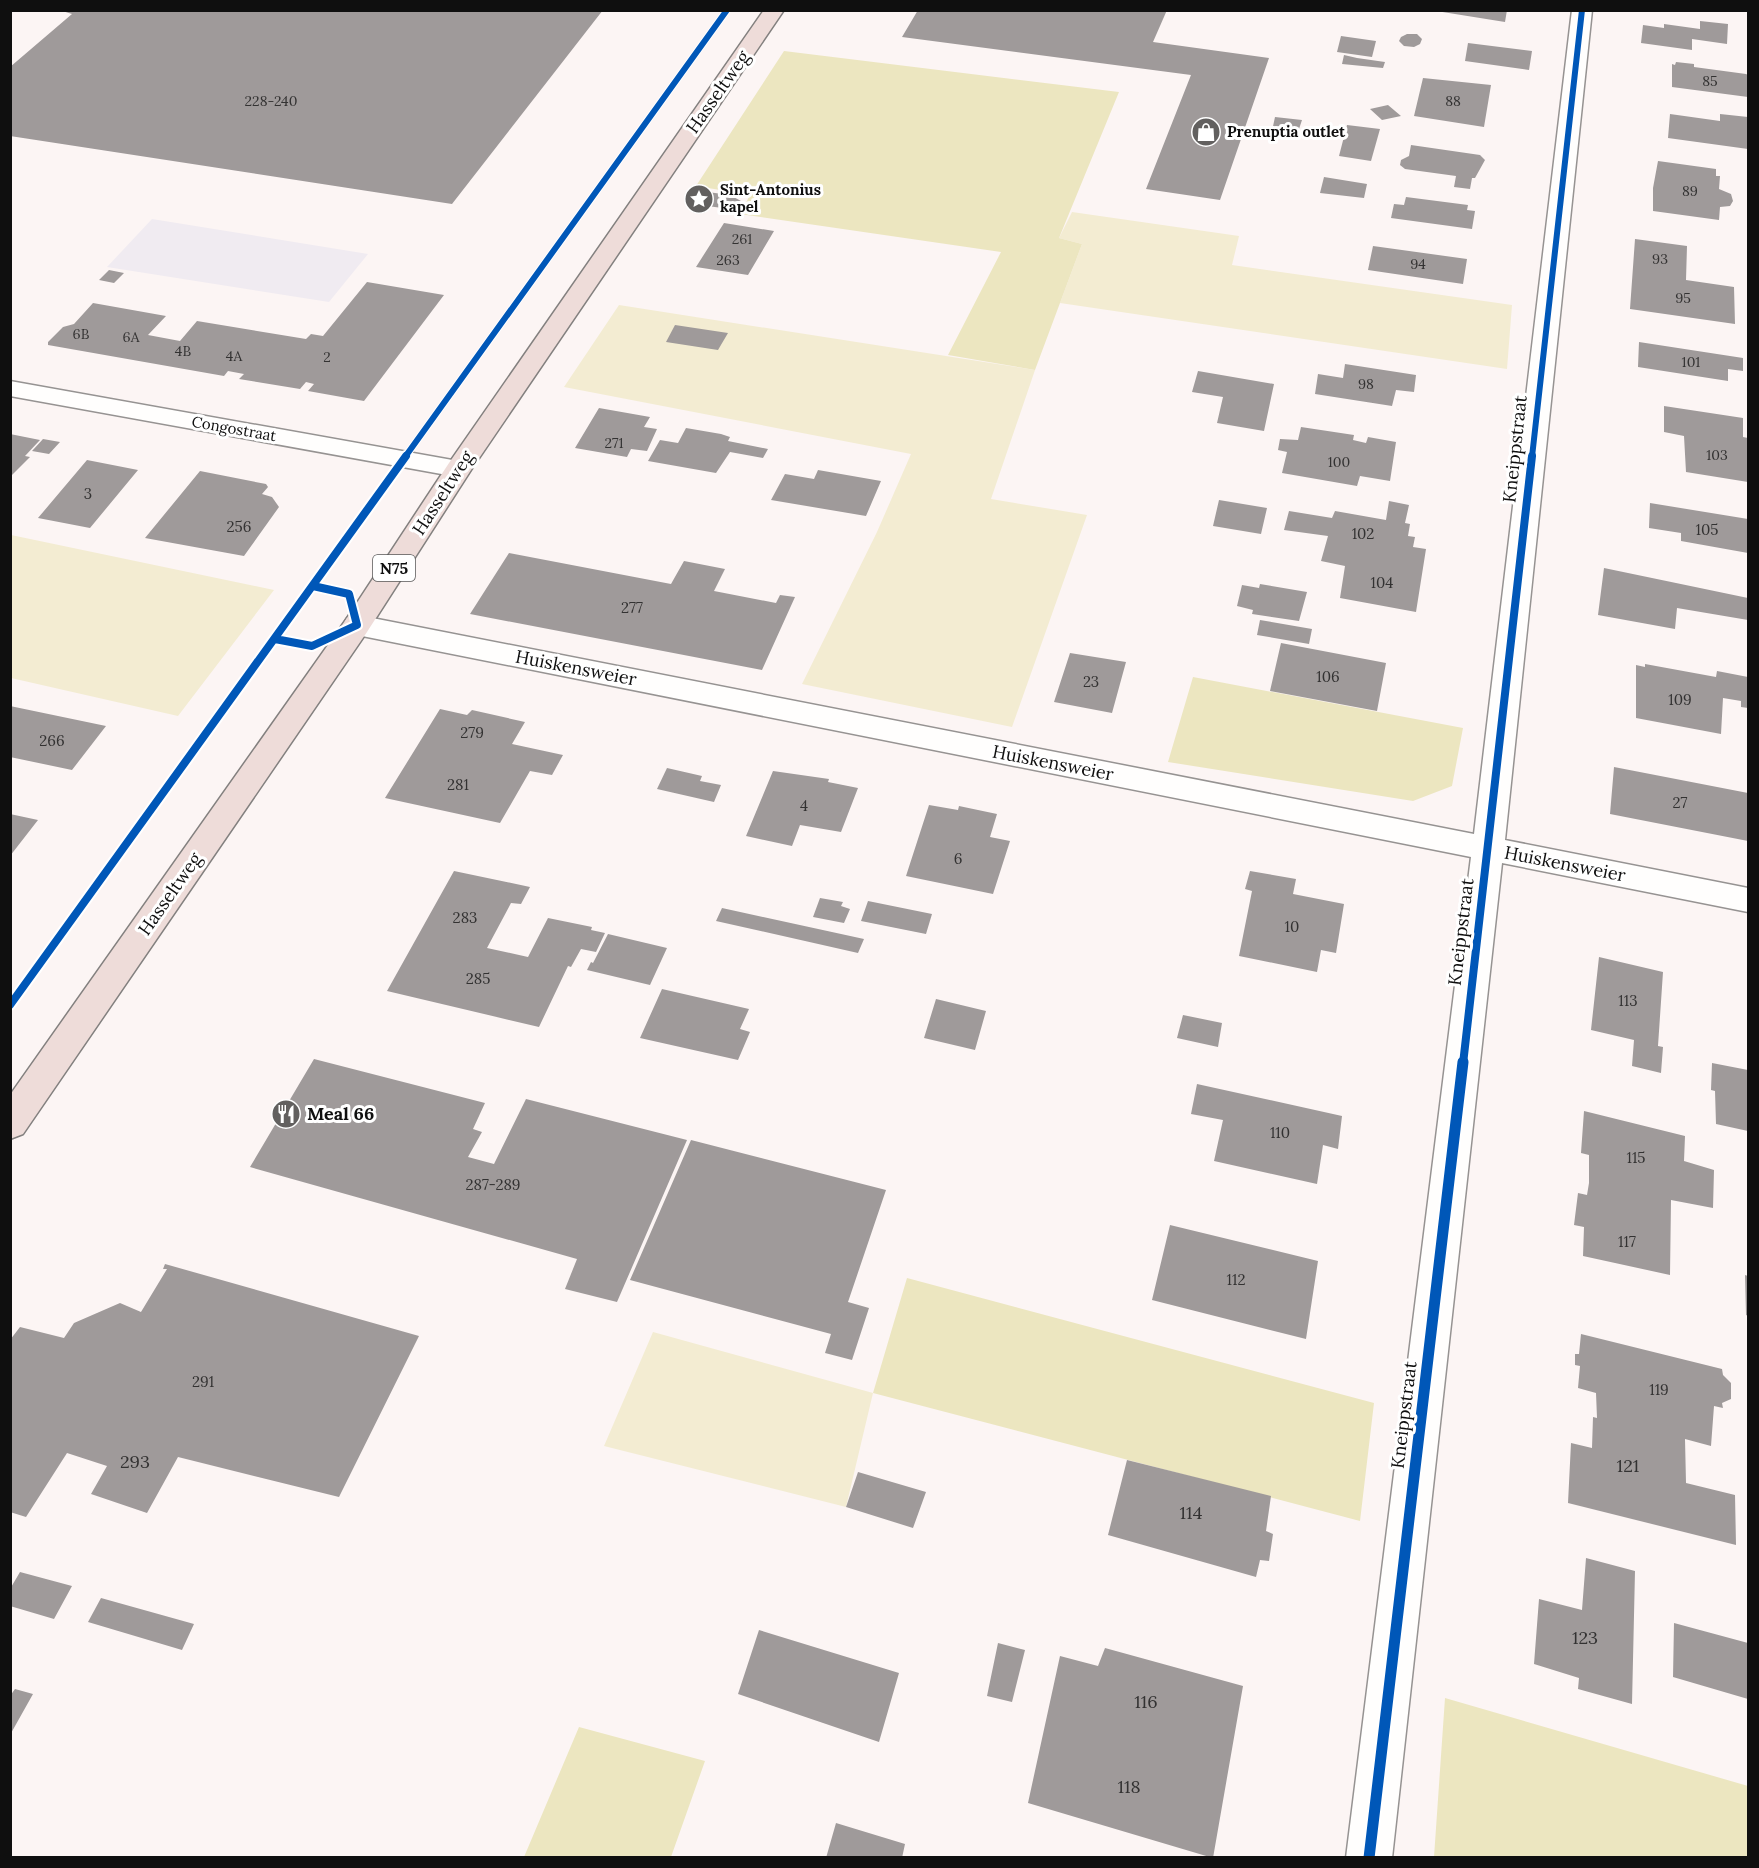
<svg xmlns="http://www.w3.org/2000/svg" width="1759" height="1868" viewBox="0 0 1759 1868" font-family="Lora,serif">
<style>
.industrial{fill:#f0ebf1}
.green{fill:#f3ecd2}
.forest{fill:#ece6c0}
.building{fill:#9f9a9a}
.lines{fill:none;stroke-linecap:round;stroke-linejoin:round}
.minor-casing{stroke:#969392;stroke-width:3}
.major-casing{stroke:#83807f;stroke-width:3}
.minor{fill:#fffefd;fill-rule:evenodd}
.major{fill:#eedcd9;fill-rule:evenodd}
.cycleway-far2-casing{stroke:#fff;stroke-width:8}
.cycleway-far1-casing{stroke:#fff;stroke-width:12}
.cycleway-casing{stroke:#fff;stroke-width:15}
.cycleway-far2{stroke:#0057b8;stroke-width:6}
.cycleway-far1{stroke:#0057b8;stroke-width:8}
.cycleway{stroke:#0057b8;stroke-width:11}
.labels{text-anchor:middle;stroke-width:6;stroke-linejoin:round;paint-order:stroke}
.far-number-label{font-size:14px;fill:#333232}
.far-poi-label{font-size:15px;font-weight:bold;fill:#0f0f0f;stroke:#fff;text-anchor:start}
.far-street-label{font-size:15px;fill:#0f0f0f;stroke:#fff}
.number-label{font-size:15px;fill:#333232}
.shield{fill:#fff;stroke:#575757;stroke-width:1.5}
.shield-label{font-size:16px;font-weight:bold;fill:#0f0f0f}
.street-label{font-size:18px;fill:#0f0f0f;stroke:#fff}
.poi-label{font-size:18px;font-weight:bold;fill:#0f0f0f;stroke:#fff;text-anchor:start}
.near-number-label{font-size:18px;fill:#333232}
</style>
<rect width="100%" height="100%" fill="#fcf5f4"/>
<path class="industrial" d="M152,219L368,254L329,302L107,267Z"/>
<path class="green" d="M1072,212L1239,236L1232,265L1512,305L1507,369L1060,303L1082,244L1059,238Z
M619,305L1035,370L991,499L1087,515L1012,727L802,684L877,532L911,454L564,387Z
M11,535L274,590L178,716L11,678Z
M653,1332L873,1393L846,1507L604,1446Z"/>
<path class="forest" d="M784,51L1119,92L1059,238L1082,244L1035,370L948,355L1001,252L740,214L750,195L696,186Z
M1193,677L1463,728L1452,786L1413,801L1168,762Z
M907,1278L1374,1403L1360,1521L873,1393Z
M1445,1698L1748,1786V1857H1434Z
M579,1727L705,1761L671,1857H524Z"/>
<path class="building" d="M59,10H603L452,204L10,136V67L72,14Z
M918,10H1167L1153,42L1269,58L1220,200L1146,189L1191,75L902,37Z
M1430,10H1507L1505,22Z
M1700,21L1728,24L1727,44L1692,39V50L1641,43L1643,25L1664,28V24L1700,29Z
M1407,34H1417L1422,39L1420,44L1414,47L1404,46L1399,41L1401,37Z
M1341,36L1376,41L1372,57L1337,52Z
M1468,43L1532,51L1529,70L1465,61Z
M1344,55L1357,58L1385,62L1383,68L1342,64Z
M1676,62L1694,64V67L1746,74L1748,75V97L1672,87V64L1675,65Z
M1423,78L1491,85L1484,127L1414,116Z
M1388,105L1401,116L1382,120L1370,109Z
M1670,114L1720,121V114L1748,117V149L1668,138Z
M1275,117L1302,120L1297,135L1272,131Z
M1347,125L1380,129L1371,161L1339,156Z
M1411,145L1480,155L1485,160L1475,178H1472L1470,189L1454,187L1456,176L1405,169L1400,165L1401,160L1409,156Z
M1658,161L1716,169V176H1720L1719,189L1731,194L1733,201L1730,206L1720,207L1719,220L1653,211V188Z
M1324,177L1367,184L1364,198L1320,193Z
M700,191L730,195L741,201L730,209L692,204Z
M1406,197L1468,205L1467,210L1475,211L1472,229L1391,218L1394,204L1404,205Z
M724,223L774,231L748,275L696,267Z
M1635,239L1687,246L1686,280L1734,287L1735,324L1630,309Z
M1373,246L1467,259L1463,284L1368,270Z
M109,270L124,273L114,283L99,280Z
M367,282L444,295L364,401L308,391L314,384L306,382L300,389L239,379L244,374L228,371L224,376L48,345V342L63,327L74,324L93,303L166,316L148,335L180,341L197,321L306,339L311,334L323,336Z
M675,325L728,333L718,350L666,342Z
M1639,342L1743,358V371L1728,369V381L1638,367Z
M1345,364L1416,375L1414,392L1396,390L1392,406L1315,394L1318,374L1343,378Z
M1198,371L1274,384L1264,431L1217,423L1223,397L1192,392Z
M1664,406L1743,418V437L1748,438V482L1686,472L1684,436L1664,432Z
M599,408L650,417L644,427L657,429L647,451L631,449L627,457L575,448Z
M1301,427L1354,435L1353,440L1366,443L1368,437L1396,442L1390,481L1360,476L1357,486L1282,473L1287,452L1278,450L1280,439L1298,440Z
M686,428L721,434L730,437L728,441L768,449L763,458L730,452L716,473L648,461L660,440L678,443Z
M10,434L40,440L25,456L30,457L10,477Z
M43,439L60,442L49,454L32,451Z
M87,460L138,470L90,528L38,518Z
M818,470L881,481L866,516L771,500L785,474L814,479Z
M200,471L266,484L268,487L262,494L272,497L279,507L244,556L145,538Z
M1219,500L1267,508L1261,534L1213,526Z
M1389,501L1409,505L1405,523L1410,524L1408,536L1415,537L1413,547L1426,549L1416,612L1340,598L1345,566L1321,561L1328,536L1284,530L1289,511L1332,518L1335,511L1386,520Z
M1650,503L1748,519V553L1681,541V533L1649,528Z
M509,553L671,584L684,561L725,569L714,591L776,603L780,595L795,597L762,670L470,614Z
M1604,568L1748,598V620L1677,608L1675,629L1598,615Z
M1260,584L1307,592L1299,621L1252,614L1253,610L1237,606L1242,585L1259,588Z
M1260,620L1312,629L1309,644L1257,635Z
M1281,643L1386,663L1377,711L1270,691Z
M1070,653L1126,662L1112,713L1054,702Z
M1645,664L1716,677L1717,671L1748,677V708L1741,707V701L1723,698L1721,734L1636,718V665L1645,667Z
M10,706L106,726L72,770L10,757Z
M440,709L467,715L472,710L525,722L512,744L563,755L552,775L530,771L500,823L385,798Z
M1614,767L1748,793V841L1610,814Z
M667,768L702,776L700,781L721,785L714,802L657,789Z
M773,771L829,779L828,782L858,788L841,832L800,825L792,846L746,836Z
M929,805L958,810L959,806L997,814L990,837L1010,841L993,894L906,876Z
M10,814L38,820L10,856Z
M454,871L530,887L521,904L511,903L487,948L528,957L548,918L592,927L591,930L605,933L596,952L581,949L571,967L568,966L539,1027L387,991Z
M1250,871L1296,879L1293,894L1344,904L1336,953L1321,950L1317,972L1239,956L1252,891L1245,889Z
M820,898L843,902L841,906L850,909L844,923L813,917Z
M868,901L932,914L926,934L861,921Z
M722,908L864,939L858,953L716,921Z
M608,934L667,948L650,985L587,970L591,962L593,963Z
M1599,957L1663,972L1658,1046L1663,1047L1661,1073L1632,1066L1634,1040L1591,1030Z
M662,989L749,1009L740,1029L750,1032L738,1060L640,1038Z
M936,999L986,1011L975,1050L924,1038Z
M1183,1015L1222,1023L1218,1047L1177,1038Z
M314,1059L485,1103L473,1129L482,1132L468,1157L494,1164L526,1099L687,1140L617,1302L565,1289L577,1259L250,1167Z
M1712,1063L1748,1070V1131L1716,1124L1715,1091L1711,1090Z
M1197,1084L1342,1116L1338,1149L1323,1145L1317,1184L1214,1161L1223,1120L1191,1114Z
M1584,1111L1685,1136L1684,1161L1714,1170L1713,1208L1671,1200L1670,1275L1583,1256L1584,1227L1574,1225L1578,1193L1587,1195L1589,1183V1155L1581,1153Z
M691,1140L886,1190L848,1302L869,1308L852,1360L825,1353L831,1334L630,1280Z
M1170,1225L1318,1261L1306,1339L1152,1300Z
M165,1264L419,1336L339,1497L178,1457L147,1513L91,1494L107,1466L67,1453L26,1517L10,1512V1340L20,1327L64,1338L74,1323L120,1303L141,1312L167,1269H163Z
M1745,1275L1748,1276V1316L1746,1315Z
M1581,1334L1722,1369L1723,1375L1731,1383V1399L1722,1403L1723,1408L1714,1406L1711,1446L1685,1439L1686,1483L1735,1495L1736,1545L1568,1503L1571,1443L1592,1448L1593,1417L1597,1418L1596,1393L1578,1388L1580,1366L1575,1365V1354H1579Z
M1127,1460L1271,1496L1266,1531L1273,1534L1269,1561L1260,1560L1256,1577L1108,1535Z
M858,1472L926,1492L913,1528L846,1507Z
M1586,1558L1635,1571L1632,1704L1578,1689L1579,1678L1534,1664L1539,1599L1582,1610Z
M20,1572L72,1586L54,1619L10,1606V1589Z
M101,1598L194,1624L182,1650L88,1622Z
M1674,1623L1748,1643V1699L1673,1677Z
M759,1630L899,1673L879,1742L738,1694Z
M998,1643L1025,1650L1012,1702L987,1696Z
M1105,1648L1243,1686L1213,1858L1028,1803L1060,1656L1098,1666Z
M15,1689L33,1694L10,1735V1696Z
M836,1823L905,1844L902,1858H826Z"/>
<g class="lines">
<g class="minor-casing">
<path id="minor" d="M1572,10H1592L1505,840L1748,888V912L1502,863L1392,1858H1346L1471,857L357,635L347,632L343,625L347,618L357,615L1474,834Z
M10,381L458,461L467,463L471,469L467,475L458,477L10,396Z"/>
</g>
<g class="major-casing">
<path id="major" d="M764,10H784L471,470L367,632L23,1134L10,1139V1095L347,618L449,463Z"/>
</g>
<use href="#minor" class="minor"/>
<use href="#major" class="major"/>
<g class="cycleway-far2-casing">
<path id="cycleway-far2" d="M405,457L727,10
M1532,457L1582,10"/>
</g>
<g class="cycleway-far1-casing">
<path id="cycleway-far1" d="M275,639L312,646L357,625L349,594L313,586
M10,1005L406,456
M1463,1064L1532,456"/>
</g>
<g class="cycleway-casing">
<path id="cycleway" d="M1369,1858L1463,1062"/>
</g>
<use href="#cycleway-far2" class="cycleway-far2"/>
<use href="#cycleway-far1" class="cycleway-far1"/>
<use href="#cycleway" class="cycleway"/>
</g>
<defs>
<g id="shop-disc" transform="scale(1.5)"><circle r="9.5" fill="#62605f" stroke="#fff"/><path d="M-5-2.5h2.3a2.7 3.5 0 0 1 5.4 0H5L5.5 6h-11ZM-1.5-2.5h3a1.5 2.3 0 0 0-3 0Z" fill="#fff"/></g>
<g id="sight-disc" transform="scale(1.5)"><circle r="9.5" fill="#62605f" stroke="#fff"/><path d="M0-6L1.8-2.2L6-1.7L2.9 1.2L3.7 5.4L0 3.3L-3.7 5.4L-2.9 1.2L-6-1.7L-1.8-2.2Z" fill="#fff"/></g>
<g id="restaurant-disc" transform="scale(1.5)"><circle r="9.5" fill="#62605f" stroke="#fff"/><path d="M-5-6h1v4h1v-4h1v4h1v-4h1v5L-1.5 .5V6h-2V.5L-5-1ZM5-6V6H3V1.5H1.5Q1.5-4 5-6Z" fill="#fff"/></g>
</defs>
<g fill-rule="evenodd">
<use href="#shop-disc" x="1206" y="132"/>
<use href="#sight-disc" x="699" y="199"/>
<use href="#restaurant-disc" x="286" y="1114"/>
</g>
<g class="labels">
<g class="far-number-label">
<text x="1710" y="86">85</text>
<text x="271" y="106">228-240</text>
<text x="1453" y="106">88</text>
<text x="1690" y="196">89</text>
<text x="742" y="244">261</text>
<text x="1660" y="264">93</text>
<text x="728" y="265">263</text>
<text x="1418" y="269">94</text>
<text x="1683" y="303">95</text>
<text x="81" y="339">6B</text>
<text x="131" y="342">6A</text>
<text x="183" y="356">4B</text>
<text x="234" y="361">4A</text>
<text x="327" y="362">2</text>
<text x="1691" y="367">101</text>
<text x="1366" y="389">98</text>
<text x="614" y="448">271</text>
<text x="1717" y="460">103</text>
<text x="1339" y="467">100</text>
</g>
<g class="far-poi-label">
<text x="1227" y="137">Prenuptia outlet</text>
<text x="720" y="195">Sint-Antonius<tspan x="720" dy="17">kapel</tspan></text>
</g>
<g class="far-street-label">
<text transform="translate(234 429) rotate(10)" y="5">Congostraat</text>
</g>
<g class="number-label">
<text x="88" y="499">3</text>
<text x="239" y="532">256</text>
<text x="1707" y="535">105</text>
<text x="1363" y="539">102</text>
<text x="1382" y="588">104</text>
<text x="632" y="613">277</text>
<text x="1328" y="682">106</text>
<text x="1091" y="687">23</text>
<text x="1680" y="705">109</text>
<text x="472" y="738">279</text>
<text x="52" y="746">266</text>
<text x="458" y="790">281</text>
<text x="1680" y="808">27</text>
<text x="804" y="811">4</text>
<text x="958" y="864">6</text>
<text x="465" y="923">283</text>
<text x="1292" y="932">10</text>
<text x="478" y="984">285</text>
<text x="1628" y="1006">113</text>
<text x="1280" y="1138">110</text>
<text x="1636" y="1163">115</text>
<text x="493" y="1190">287-289</text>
<text x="1627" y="1247">117</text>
<text x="1236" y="1285">112</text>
<text x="203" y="1387">291</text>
<text x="1659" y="1395">119</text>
</g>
<rect class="shield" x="373" y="555" width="42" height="26" rx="4.5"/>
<g class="shield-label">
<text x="394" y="574">N75</text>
</g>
<g class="street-label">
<text transform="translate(718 92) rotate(-55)" y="6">Hasseltweg</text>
<text transform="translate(1515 449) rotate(-84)" y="6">Kneippstraat</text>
<text transform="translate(443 493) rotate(-57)" y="6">Hasseltweg</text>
<text transform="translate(576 668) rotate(11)" y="6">Huiskensweier</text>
<text transform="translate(1053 763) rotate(11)" y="6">Huiskensweier</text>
<text transform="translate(1565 864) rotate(11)" y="6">Huiskensweier</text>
<text transform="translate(170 894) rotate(-55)" y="6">Hasseltweg</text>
<text transform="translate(1461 932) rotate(-83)" y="6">Kneippstraat</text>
<text transform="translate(1404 1415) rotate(-83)" y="6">Kneippstraat</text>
</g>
<g class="poi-label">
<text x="307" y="1120">Meal 66</text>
</g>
<g class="near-number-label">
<text x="135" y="1468">293</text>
<text x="1628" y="1472">121</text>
<text x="1191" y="1519">114</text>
<text x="1585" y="1644">123</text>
<text x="1146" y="1708">116</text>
<text x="1129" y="1793">118</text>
</g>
</g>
<rect width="1759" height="1868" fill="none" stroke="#0f0f0f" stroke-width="24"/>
</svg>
